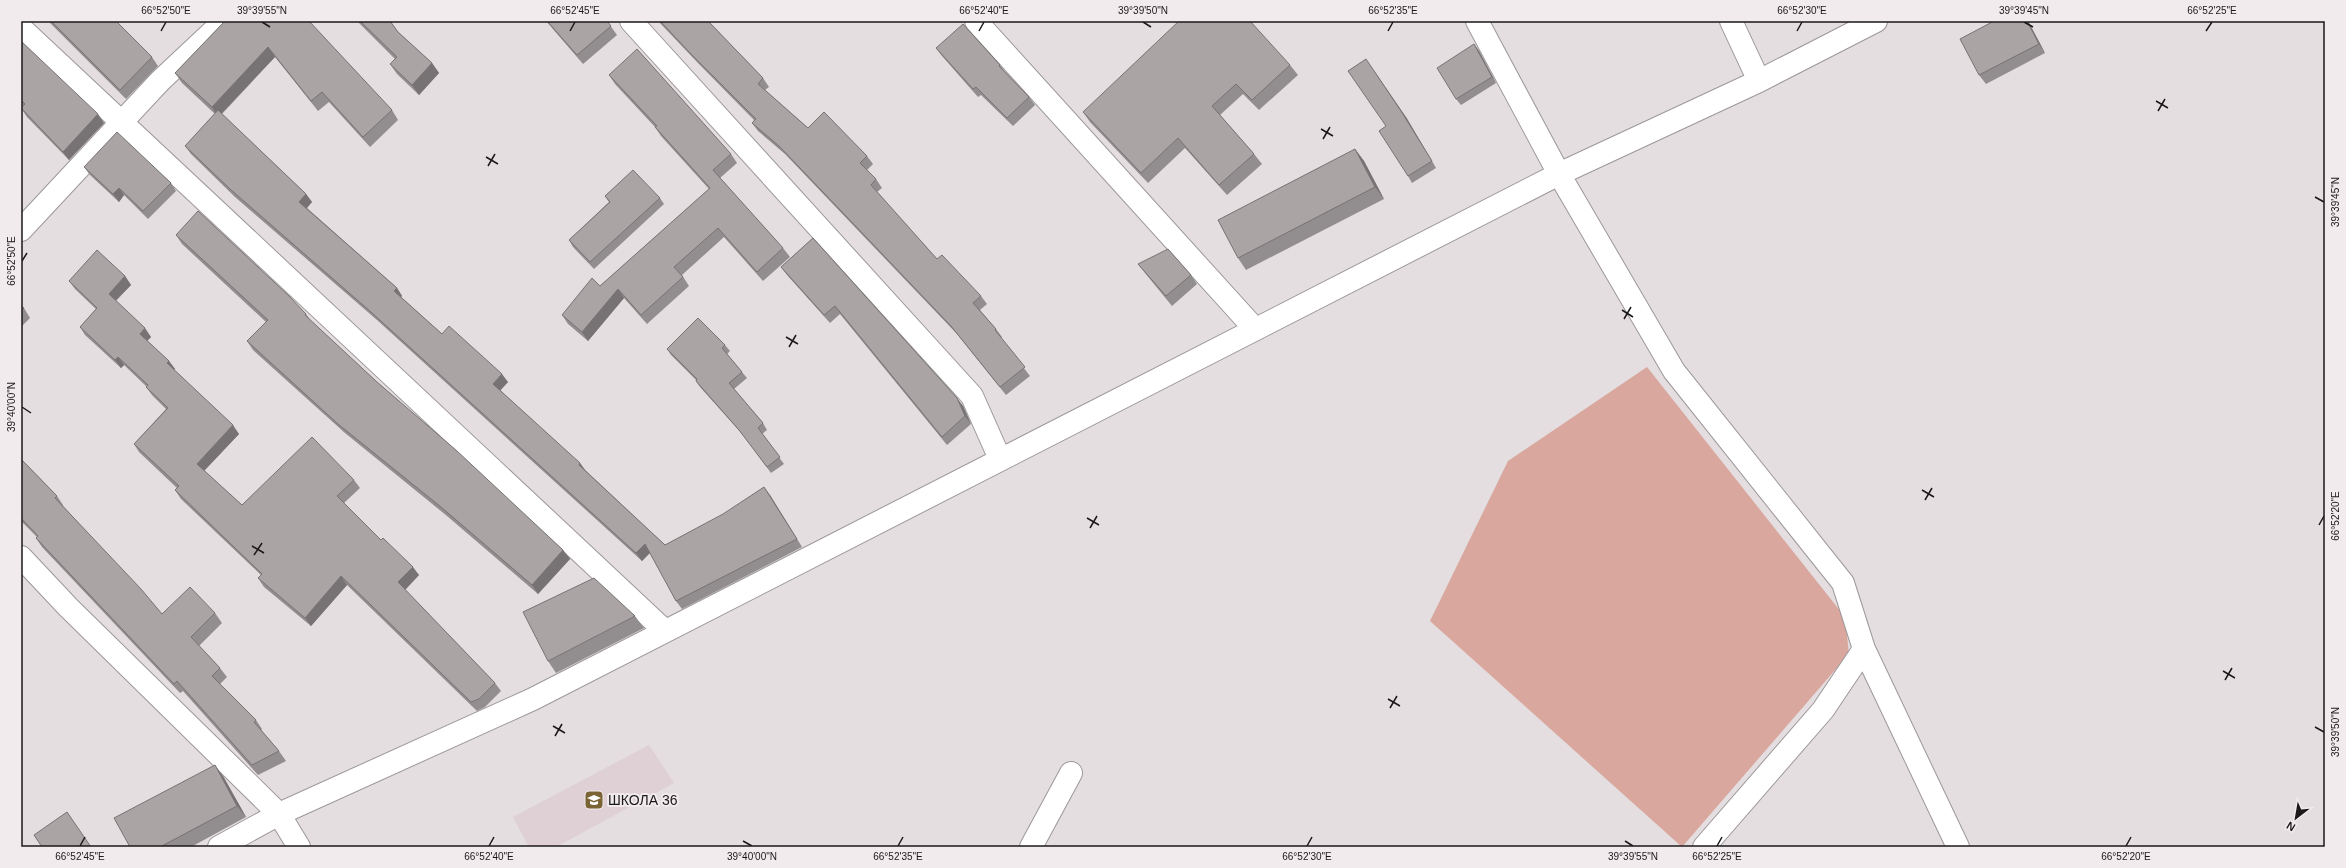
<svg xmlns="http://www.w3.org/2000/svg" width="2346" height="868" viewBox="0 0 2346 868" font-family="Helvetica,sans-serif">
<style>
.built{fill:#ded0d5}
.green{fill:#d9a79d}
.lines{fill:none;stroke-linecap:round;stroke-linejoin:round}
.minor-casing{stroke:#9d9799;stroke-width:24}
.minor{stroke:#fff;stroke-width:22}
.wall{fill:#928d8e}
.shaded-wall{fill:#777374}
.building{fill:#aaa4a5;stroke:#777374}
.ticks{fill:none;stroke:#1b1819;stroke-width:1.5}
.labels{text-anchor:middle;stroke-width:4;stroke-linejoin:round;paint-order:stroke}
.poi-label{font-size:14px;fill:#1b1819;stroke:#f1ebed;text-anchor:start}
.neatline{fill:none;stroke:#1b1819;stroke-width:1.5}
.ticks-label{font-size:10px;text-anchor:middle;fill:#1b1819}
</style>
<rect width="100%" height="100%" fill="#e4dee0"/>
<path class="built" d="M649,745L674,783L556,847H529L513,817Z"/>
<path class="green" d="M1647,367L1845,617L1849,654L1682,847L1430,621L1508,461Z"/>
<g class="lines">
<g class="minor-casing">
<path id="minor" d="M631,21L972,396L1000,459
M976,21L1255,329
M1477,21L1559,174L1674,371L1843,583L1864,649L1958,847
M1731,21L1759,81
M21,28L665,631
M21,230L160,81L224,21
M21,557L68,607L279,814L299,847
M219,847L279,814L533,699L1559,174L1759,81L1876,21
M1031,847L1071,773
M1704,847L1823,710L1864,649"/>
</g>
<use href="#minor" class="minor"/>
</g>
<path class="wall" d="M48,21H115L152,57L158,66L126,99Z
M225,21L392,110L398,120L370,147L329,102L318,111L275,57L222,114L306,194L312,202L307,208L397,288L402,296L401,297L442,334L508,382L500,390L665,545L770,495L802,547L682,609L676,601L650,552L642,561L377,320L235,197L191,154L185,146L215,114L182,83L175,73Z
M357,21H390L398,32L432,63L439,73L419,95L397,74L390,64L395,59Z
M546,21H607L617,35L583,64Z
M658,21H708L763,78L769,87L765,90L808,128L867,156L873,164L867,170L876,179L882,188L877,192L937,259L981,296L987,304L980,310L996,329L1002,337L1001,338L1030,376L1006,395L957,334L785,154L758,131L752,123L754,120L697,62Z
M2028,21L2045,53L1986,84L1979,75Z
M21,41L104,123L69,160L27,117L21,108L24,106L21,103Z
M1474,44L1479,51L1496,83L1461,105L1456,99Z
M936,48L1000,65L1006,73L1029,97L1035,105L1013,126L981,95L978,97L942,56Z
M1290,65L1298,75L1259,110L1243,94L1220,115L1254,154L1262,164L1227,195L1185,148L1148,183L1090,122L1083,112Z
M609,75L731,154L737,163L720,178L783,248L790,257L763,281L724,237L682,275L689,286L647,324L624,298L588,341L568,324L562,315L600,286L709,189L661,136L655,127L615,84Z
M1406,117L1436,168L1412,183L1408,176Z
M1355,149L1364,161L1384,199L1246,270L1238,258Z
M84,167L171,183L176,191L148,219L124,195L119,202L90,175Z
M605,196L660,198L664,204L594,269L573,247L569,240L609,202Z
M176,235L306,314L311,321L377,382L563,550L570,559L538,594L447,516L345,433L253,350L247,341L266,322L182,244Z
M813,238L963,406L971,424L947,445L840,314L830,323L787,275L781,267Z
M1138,264L1191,275L1197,284L1172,306L1145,273Z
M125,276L131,285L116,301L151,337L147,341L169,361L175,369L174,370L239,434L204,471L242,505L354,480L360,488L344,503L381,540L419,575L405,590L495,683L501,691L485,707L477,711L347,585L311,626L264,587L258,578L261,575L181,499L175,490L177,488L139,452L134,444L166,409L152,395L146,387V386L124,365L121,368L85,335L80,327L96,309L75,289L69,281Z
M21,306L24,308L30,318L21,327Z
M725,345L730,351L727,354L747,378L734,389L763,423L767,430L762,434L784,464L771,473L744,436L700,387L696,381V380L671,355L667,349Z
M21,459L57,496L63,505V506L162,614L215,613L222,623L199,646L220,668L227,677L220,684L256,720L262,729L261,730L279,751L286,761L258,775L183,691L180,693L42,547L36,538L37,537L21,521Z
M635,616L644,628L556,673L548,661Z
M223,776L246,817L191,847H130Z"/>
<path class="shaded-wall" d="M2027,21H2028L2045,53L2039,44Z
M1474,44L1479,51L1496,83L1492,77Z
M268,47L275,57L218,117L212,107Z
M1366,59L1406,117L1436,168L1432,161Z
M432,63L439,73L419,95L412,85Z
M98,114L104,123L69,160L63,152Z
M1355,149L1364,161L1384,199L1375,187Z
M119,188L124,195L119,202L113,194Z
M306,194L312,202L305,210L299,202Z
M125,276L131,285L114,302L109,294Z
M397,288L402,296L400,298L394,291Z
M618,289L624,298L588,341L582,332Z
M145,328L151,337L146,342L140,334Z
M118,357L124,365L121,368L115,360Z
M169,361L175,369L172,372L167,363Z
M502,374L508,382L499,392L493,384Z
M957,398L963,406L971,424L965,416Z
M233,425L239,434L203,472L197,464Z
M580,463L586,471L579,465Z
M764,487L770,495L802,547L797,539Z
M645,544L651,552L642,561L636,553Z
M563,550L570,559L538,594L532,585Z
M413,567L419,575L404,591L398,582Z
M341,576L347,585L311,626L305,618Z
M215,765L223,776L246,817L237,806Z"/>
<path class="building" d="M51,21H116L152,57L120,90Z
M225,21H309L392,110L363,137L322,92L311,101L268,47L212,107L175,73Z
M360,21H390L398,32L432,63L412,85L390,64L397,57Z
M547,21H607L611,26L577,55Z
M660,21H708L763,78L758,84L808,128L824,112L867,156L860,163L876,179L871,185L937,259L942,255L981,296L973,303L996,329L995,330L1025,367L1000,387L951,326L779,146L752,123L756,119L691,54Z
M1179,21H1250L1290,65L1252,100L1236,84L1212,106L1254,154L1219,185L1178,138L1141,173L1083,112Z
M1994,21H2027L2039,44L1979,75L1960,39Z
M963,24L1000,65L999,66L1029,97L1007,118L976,87L973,89L936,48Z
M21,41L98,114L63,152L21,108L25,104L21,100Z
M1474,44L1492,77L1456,99L1437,68Z
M637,49L731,154L713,170L783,248L757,272L718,228L674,267L683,277L641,315L618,289L582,332L562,315L592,278L600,286L710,188L655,127L657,126L609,75Z
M1366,59L1401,111L1432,161L1408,176L1379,131L1386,126L1348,71Z
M218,110L306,194L299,202L397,288L394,291L442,334L449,326L502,374L493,384L580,463L579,465L665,545L723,514L764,487L797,539L676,601L645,544L636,553L371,312L230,189L185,146Z
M117,132L171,183L143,211L119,188L113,194L84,167Z
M1355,149L1375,187L1238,258L1218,220Z
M633,170L660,198L590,262L569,240L610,202L605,196Z
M198,211L289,296L306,314L305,315L377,382L457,451L563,550L532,585L441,507L338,424L247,341L268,320L176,235Z
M813,238L957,398L965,416L942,437L835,306L824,315L781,267Z
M1168,249L1191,275L1166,296L1138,264Z
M97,250L125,276L109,294L145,328L140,334L169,361L167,363L233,425L197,464L242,505L312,437L354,480L337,496L381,540L383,538L413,567L398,582L495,683L479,699L471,702L341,576L305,618L258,578L262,574L175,490L179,486L134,444L168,408L146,387L148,385L118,357L115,360L80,327L97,308L69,281Z
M21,306L24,308L21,311Z
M698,318L725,345L722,348L742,372L729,383L763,423L758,428L780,457L767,467L739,430L696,381L697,379L667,349Z
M21,459L57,496L55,498L141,589L162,614L190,587L215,613L191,637L220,668L212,676L256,720L254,722L279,751L252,765L177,681L174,684L36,538L38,536L21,518Z
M594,578L635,616L548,661L523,612Z
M215,765L237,806L160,847H130L114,818Z
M67,812L91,847H42L34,835Z"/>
<path class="ticks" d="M262,22L270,27M1143,22L1151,27M2024,22L2033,27M161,31L166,22M570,31L575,22M979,31L984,22M1388,31L1393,22M1797,31L1802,22M2206,31L2212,22M2156,101L2168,108M2158,111L2165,99M1321,129L1333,136M1323,139L1330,127M486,157L498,164M488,166L495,154M2315,197L2324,202M22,261L27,253M1622,310L1633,317M1624,319L1631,307M786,337L798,344M789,347L796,335M22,407L31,413M1922,490L1934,497M1925,500L1932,488M1087,518L1099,525M2319,525L2324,516M1090,528L1097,516M252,546L264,553M254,555L262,543M2223,671L2235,678M2225,680L2232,668M1388,699L1400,706M1390,708L1397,696M553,726L565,733M2315,727L2324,732M555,736L562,724M743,841L752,846M1625,841L1633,846M80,846L85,837M489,846L494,837M898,846L903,837M1307,846L1312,837M1717,846L1722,837M2126,846L2131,837"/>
<defs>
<g id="school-square" transform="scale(1)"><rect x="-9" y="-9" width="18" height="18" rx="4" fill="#7a6434" stroke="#f1ebed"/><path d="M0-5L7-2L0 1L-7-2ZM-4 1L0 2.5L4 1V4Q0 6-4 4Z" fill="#fff"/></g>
</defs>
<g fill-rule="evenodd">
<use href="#school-square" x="594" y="800"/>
</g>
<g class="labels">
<g class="poi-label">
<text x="608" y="805">ШКОЛА 36</text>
</g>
</g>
<rect width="2346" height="868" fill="none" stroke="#f1ebed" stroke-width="44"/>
<g transform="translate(2296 818) rotate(211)" stroke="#f1ebed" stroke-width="3" paint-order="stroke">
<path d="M0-3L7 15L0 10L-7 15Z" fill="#1b1819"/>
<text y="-6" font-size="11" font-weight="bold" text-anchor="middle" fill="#1b1819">N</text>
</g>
<rect x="22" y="22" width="2302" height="824" class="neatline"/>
<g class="ticks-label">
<text x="166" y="14">66°52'50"E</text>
<text x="262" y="14">39°39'55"N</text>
<text x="575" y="14">66°52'45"E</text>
<text x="984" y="14">66°52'40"E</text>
<text x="1143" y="14">39°39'50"N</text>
<text x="1393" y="14">66°52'35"E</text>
<text x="1802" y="14">66°52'30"E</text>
<text x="2024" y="14">39°39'45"N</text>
<text x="2212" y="14">66°52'25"E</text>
<text transform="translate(2335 202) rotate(-90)" y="4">39°39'45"N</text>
<text transform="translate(11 261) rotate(-90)" y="4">66°52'50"E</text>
<text transform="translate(11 407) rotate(-90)" y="4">39°40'00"N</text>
<text transform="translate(2335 516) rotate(-90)" y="4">66°52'20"E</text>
<text transform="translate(2335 732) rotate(-90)" y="4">39°39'50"N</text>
<text x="80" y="860">66°52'45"E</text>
<text x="489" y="860">66°52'40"E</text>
<text x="752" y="860">39°40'00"N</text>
<text x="898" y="860">66°52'35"E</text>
<text x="1307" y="860">66°52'30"E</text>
<text x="1633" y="860">39°39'55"N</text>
<text x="1717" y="860">66°52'25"E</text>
<text x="2126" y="860">66°52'20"E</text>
</g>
</svg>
